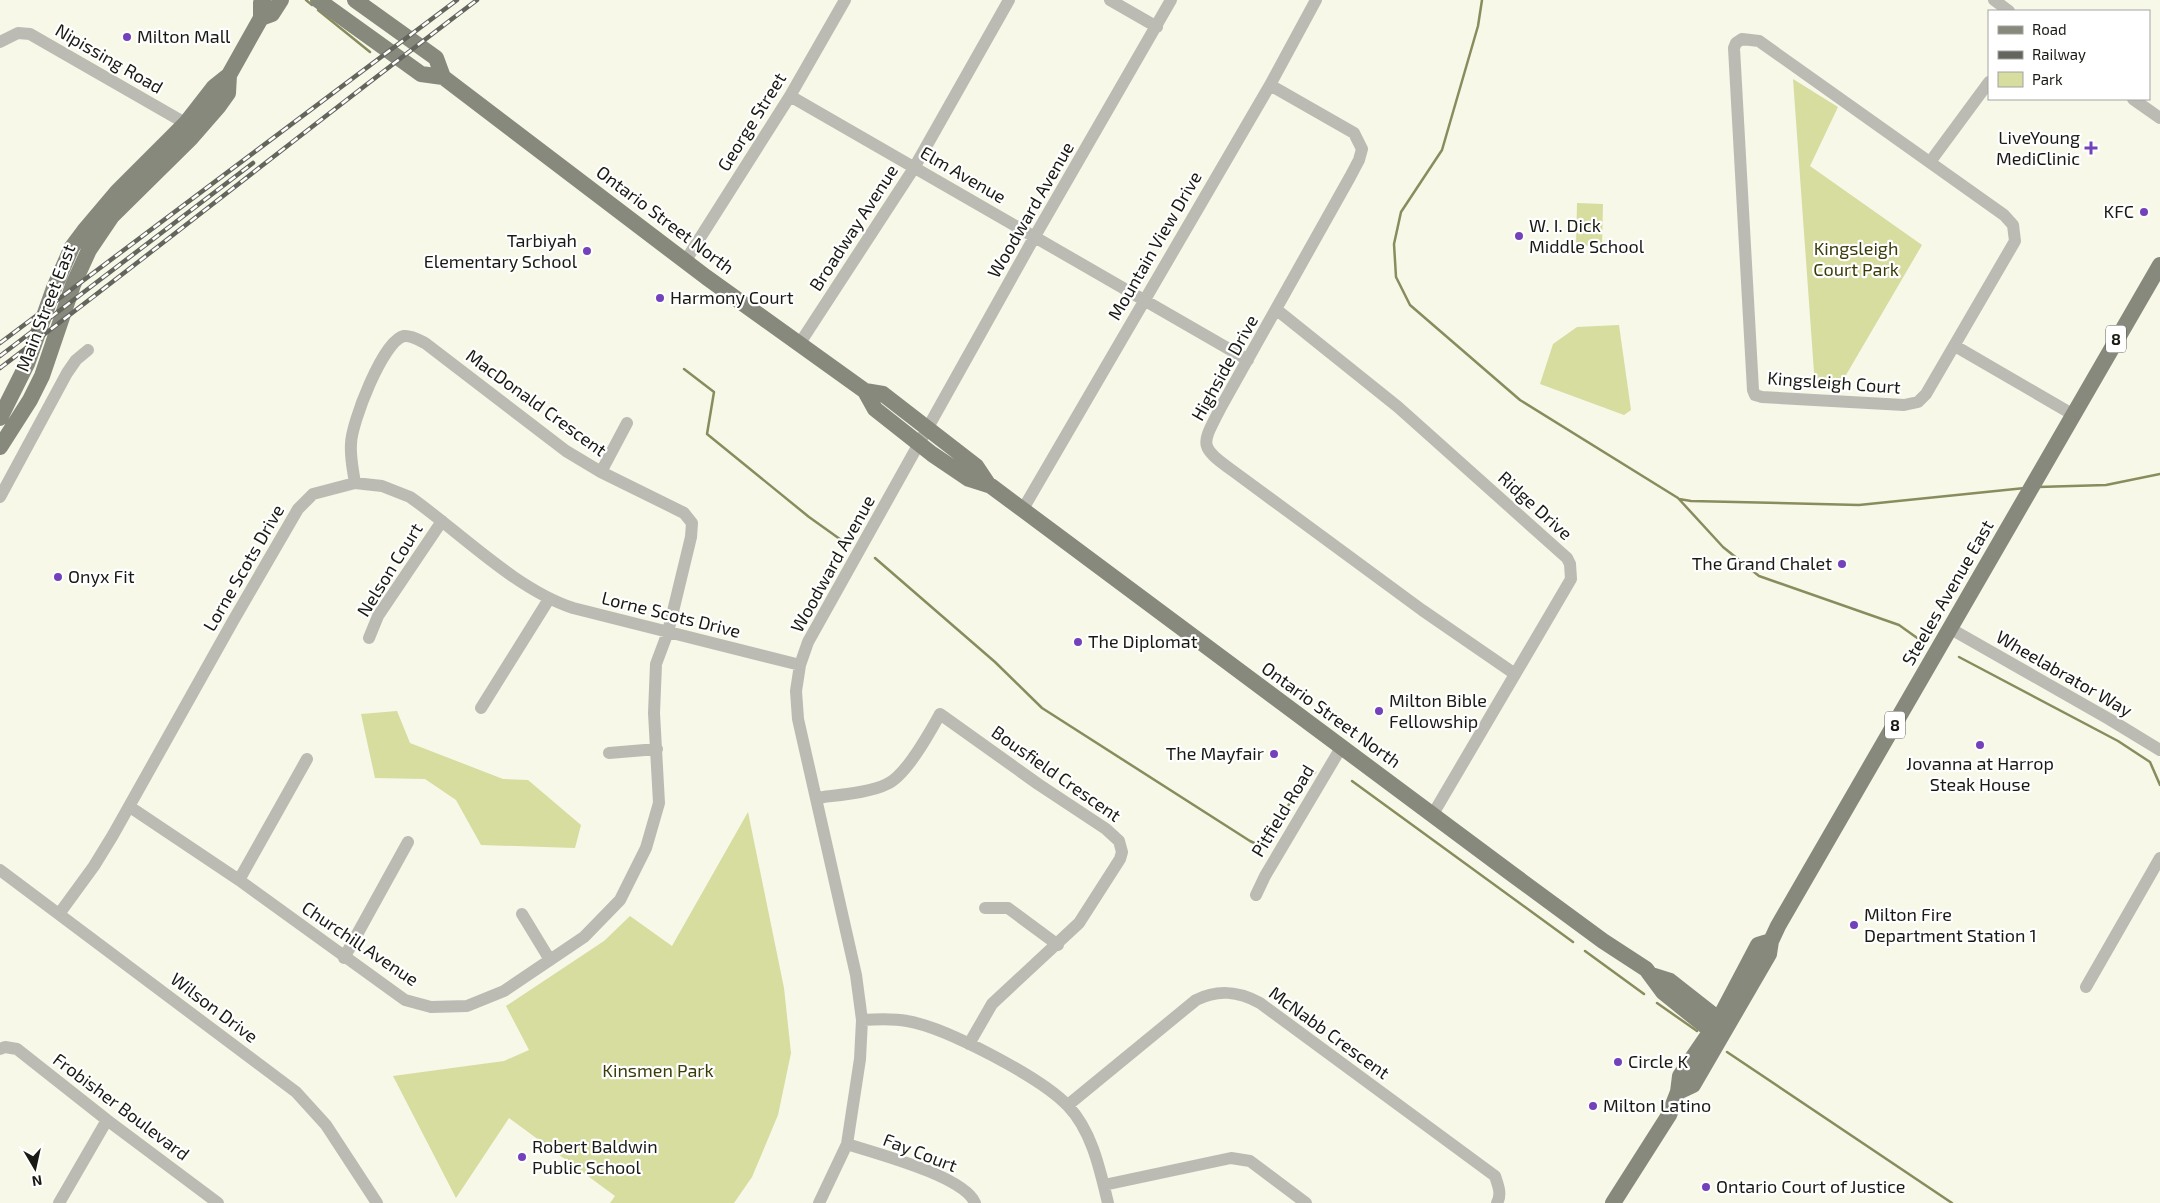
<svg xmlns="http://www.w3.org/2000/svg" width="2160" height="1203" viewBox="0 0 2160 1203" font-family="'Exo 2',sans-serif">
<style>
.green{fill:#d7dc9f}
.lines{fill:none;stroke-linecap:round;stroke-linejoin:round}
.stream{stroke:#898c5d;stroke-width:2.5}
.minor{stroke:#bbbbb4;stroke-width:12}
.major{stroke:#88897d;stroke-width:16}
.rail-casing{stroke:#64655c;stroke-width:4.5}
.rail{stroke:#fff;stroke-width:2.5;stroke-dasharray:8;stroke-linecap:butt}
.poi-dot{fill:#7341b9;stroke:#fff;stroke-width:2}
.labels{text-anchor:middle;stroke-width:4.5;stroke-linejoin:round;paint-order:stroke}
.shield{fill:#fff;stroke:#5e5f5a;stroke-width:1}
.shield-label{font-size:16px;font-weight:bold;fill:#191a14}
.poi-label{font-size:18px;fill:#191a14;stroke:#fff;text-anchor:start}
.street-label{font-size:18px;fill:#191a14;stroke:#fff}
.park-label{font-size:18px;fill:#3b3c08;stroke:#fff}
</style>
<rect width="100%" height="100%" fill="#f7f8e8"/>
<path class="green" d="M1793,79L1838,107L1810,166L1922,245L1839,387L1815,386Z
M1577,203L1603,204L1602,246L1576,245Z
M1619,325L1631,410L1624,415L1540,384L1553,344L1577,327Z
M397,711L410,743L503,779L528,780L581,825L575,848L481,845L456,800L425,779L375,778L361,714Z
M748,812L784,988L791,1053L778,1115L752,1177L734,1203H610L615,1196L509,1118L456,1198L393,1076L504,1061L529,1050L506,1006L604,941L630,916L672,946Z"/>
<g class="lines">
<path class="stream" d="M306,0L312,5
M1482,0L1478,26L1442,150L1401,212L1394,244L1396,277L1410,305L1520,400L1678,498L1723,547L1759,576L1899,625L1920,640
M318,10L370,52
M684,369L714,392L707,434L809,517L844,542
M2038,487L2106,485L2160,474
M1679,499L1691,501L1859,505L2025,488
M875,558L995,662L1042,708L1250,841L1263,847L1302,783L1315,772
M1959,657L2118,741L2150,762L2160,785
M1352,781L1573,942
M1585,951L1644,994
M1657,1003L1697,1031
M1727,1052L1952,1203"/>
<path class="minor" d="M1110,0L1157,27
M1994,0L2009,11
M1742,39L1759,41L2004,215L2013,225L2015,241L1926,394L1918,402L1904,405L1762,397L1755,395L1753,390L1734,48L1736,43Z
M0,42L18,33L30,34L192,127
M1270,85L1354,133L1362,149L1359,160L1350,177L1221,407C1202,445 1197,445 1233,471L1422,610L1515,674
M790,96L1248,360
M2133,99L2160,118
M1930,162L1989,82
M686,260L790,96L845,0
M1277,310L1398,407L1567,558L1570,564L1571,579L1433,814
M800,343L914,168L1009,0
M1955,346L2072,414
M601,472L627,423
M0,497L67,373L76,360L88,350
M1023,509L1270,85L1316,0
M1951,629L2109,719L2160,750
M369,638L378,616L442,521
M481,708L549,599
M609,753L657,749
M816,798C836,795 870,793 887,784C906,776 930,732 940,714L1038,784L1106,829L1119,841L1122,852L1120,859L1079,923L992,1004L969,1044
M130,807L239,880L405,1000L431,1007L467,1006L504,991L584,937L620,900L646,848L659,803L654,713L656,664L668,632L691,537L692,523L684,513L601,472L566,451L425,343C419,340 411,335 404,336C383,340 351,424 351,444C350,457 353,470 355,483
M0,870L296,1092L326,1125L377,1203
M239,880L307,759
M1256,895L1265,876L1342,746
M985,908H1008L1058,945
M59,914L94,866L113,835L233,621L298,509L313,494L355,483L382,486L410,497C460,532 515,589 573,608L800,665
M522,914L550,960
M344,958L408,842
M2086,987L2160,858
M862,1020C877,1019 892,1018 907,1021C945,1027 1042,1078 1068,1106C1092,1131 1100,1170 1108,1203
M0,1049L5,1047L17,1049L107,1120L218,1203
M1068,1105L1196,1000C1218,989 1238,991 1260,1003L1495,1176C1498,1185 1502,1194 1497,1203
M847,1144C875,1153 964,1176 975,1203
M1104,1185L1231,1158L1250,1161L1306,1203
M59,1203L107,1120
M819,1203L847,1144L860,1059L862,1020L856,975L798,719L796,691L800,665L808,642L1035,236L1171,0"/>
<path class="major" d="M318,0L421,74L443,77L706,277L865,391L875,409L932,454L969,479L991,486L1512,874L1603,941L1646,969L1663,992L1720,1038
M355,0L436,58L443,77
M261,18L272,14L281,0
M865,391L883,394L976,466L988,484
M0,418L27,364L54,288L72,247L84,231L117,192L186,123L214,87L229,75L261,18V3L263,0
M0,447L30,400L42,376L73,285L89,250L112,216L191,138L218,107L228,93L229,75
M1651,975L1670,981L1726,1025
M1678,1092L1693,1085L1769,954L1771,941L1778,926L2160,265
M1613,1203L1669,1115L1678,1092L1680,1076L1719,1019L1758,945L1771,941"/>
<g class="rail-casing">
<path id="rail" d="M0,343L457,0
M0,356L253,163
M0,368C160,247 317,121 477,0"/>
</g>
<use href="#rail" class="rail"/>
</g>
<g class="poi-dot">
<circle cx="127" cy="37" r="5"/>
<path d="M2088.5 140.5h5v5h5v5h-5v5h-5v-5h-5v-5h5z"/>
<circle cx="2144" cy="212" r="5"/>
<circle cx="1519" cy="236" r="5"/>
<circle cx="587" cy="251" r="5"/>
<circle cx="660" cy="298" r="5"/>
<circle cx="1842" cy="564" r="5"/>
<circle cx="58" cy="577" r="5"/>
<circle cx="1078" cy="642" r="5"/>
<circle cx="1379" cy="711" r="5"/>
<circle cx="1980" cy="745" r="5"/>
<circle cx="1274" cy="754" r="5"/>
<circle cx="1854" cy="925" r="5"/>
<circle cx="1618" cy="1062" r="5"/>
<circle cx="1593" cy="1106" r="5"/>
<circle cx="522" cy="1157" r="5"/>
<circle cx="1706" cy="1187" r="5"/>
</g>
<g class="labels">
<g class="shield">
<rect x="2106" y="325.5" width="20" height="27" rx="4"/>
<rect x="1885" y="711.5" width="20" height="27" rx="4"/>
</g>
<g class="shield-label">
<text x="2116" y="345">8</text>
<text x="1895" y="731">8</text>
</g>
<g class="poi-label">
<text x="137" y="43">Milton Mall</text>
<text x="2080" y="144" text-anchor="end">LiveYoung<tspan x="2080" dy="21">MediClinic</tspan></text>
<text x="2134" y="218" text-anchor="end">KFC</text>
<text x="1529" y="232">W. I. Dick<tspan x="1529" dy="21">Middle School</tspan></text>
<text x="577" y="247" text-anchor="end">Tarbiyah<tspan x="577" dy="21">Elementary School</tspan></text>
<text x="670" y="304">Harmony Court</text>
<text x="1832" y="570" text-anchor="end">The Grand Chalet</text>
<text x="68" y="583">Onyx Fit</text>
<text x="1088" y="648">The Diplomat</text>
<text x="1389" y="707">Milton Bible<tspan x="1389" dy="21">Fellowship</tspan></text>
<text x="1264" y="760" text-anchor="end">The Mayfair</text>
<text x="1980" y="770" text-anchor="middle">Jovanna at Harrop<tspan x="1980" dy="21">Steak House</tspan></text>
<text x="1864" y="921">Milton Fire<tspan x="1864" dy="21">Department Station 1</tspan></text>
<text x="1628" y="1068">Circle K</text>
<text x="1603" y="1112">Milton Latino</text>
<text x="532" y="1153">Robert Baldwin<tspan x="532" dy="21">Public School</tspan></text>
<text x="1716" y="1193">Ontario Court of Justice</text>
</g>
<g class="street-label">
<text transform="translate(109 59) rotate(30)" y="6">Nipissing Road</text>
<text transform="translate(752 122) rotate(-58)" y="6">George Street</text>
<text transform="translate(963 175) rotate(30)" y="6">Elm Avenue</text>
<text transform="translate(1031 210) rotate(-60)" y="6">Woodward Avenue</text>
<text transform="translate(665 220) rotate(37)" y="6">Ontario Street North</text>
<text transform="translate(854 228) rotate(-57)" y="6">Broadway Avenue</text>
<text transform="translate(1155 246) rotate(-60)" y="6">Mountain View Drive</text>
<text transform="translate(46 308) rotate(-69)" y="6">Main Street East</text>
<text transform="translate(1225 368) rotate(-61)" y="6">Highside Drive</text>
<text transform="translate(1834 383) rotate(4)" y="6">Kingsleigh Court</text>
<text transform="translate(536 403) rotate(36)" y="6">MacDonald Crescent</text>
<text transform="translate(1535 506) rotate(42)" y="6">Ridge Drive</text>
<text transform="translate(833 564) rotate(-61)" y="6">Woodward Avenue</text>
<text transform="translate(244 568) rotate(-60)" y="6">Lorne Scots Drive</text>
<text transform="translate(390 570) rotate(-58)" y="6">Nelson Court</text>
<text transform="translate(1948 593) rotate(-60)" y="6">Steeles Avenue East</text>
<text transform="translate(671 615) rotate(14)" y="6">Lorne Scots Drive</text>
<text transform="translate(2064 674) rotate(30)" y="6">Wheelabrator Way</text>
<text transform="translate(1331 715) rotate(36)" y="6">Ontario Street North</text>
<text transform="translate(1056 774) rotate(35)" y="6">Bousfield Crescent</text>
<text transform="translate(1283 811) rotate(-59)" y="6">Pitfield Road</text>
<text transform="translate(360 944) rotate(34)" y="6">Churchill Avenue</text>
<text transform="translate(214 1008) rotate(37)" y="6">Wilson Drive</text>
<text transform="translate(1329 1033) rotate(36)" y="6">McNabb Crescent</text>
<text transform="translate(121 1107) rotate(37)" y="6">Frobisher Boulevard</text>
<text transform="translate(920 1153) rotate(21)" y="6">Fay Court</text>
</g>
<g class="park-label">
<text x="1856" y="255">Kingsleigh<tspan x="1856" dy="21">Court Park</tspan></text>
<text x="658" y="1077">Kinsmen Park</text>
</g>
</g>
<rect x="1988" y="10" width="162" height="90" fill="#ffffff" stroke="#a3a3a1"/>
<rect x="1998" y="26" width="25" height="8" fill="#88897d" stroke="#a3a3a1"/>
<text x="2032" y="35" font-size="15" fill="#191a14">Road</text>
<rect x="1998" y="51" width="25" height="8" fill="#64655c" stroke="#a3a3a1"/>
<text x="2032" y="60" font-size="15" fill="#191a14">Railway</text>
<rect x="1998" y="72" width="25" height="15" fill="#d7dc9f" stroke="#a3a3a1"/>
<text x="2032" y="85" font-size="15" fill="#191a14">Park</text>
<g transform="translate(35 1168) rotate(171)" stroke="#ffffff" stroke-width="4" paint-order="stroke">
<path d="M0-4L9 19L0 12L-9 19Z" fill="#191a14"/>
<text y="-8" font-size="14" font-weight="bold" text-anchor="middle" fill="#191a14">N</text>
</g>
</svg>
